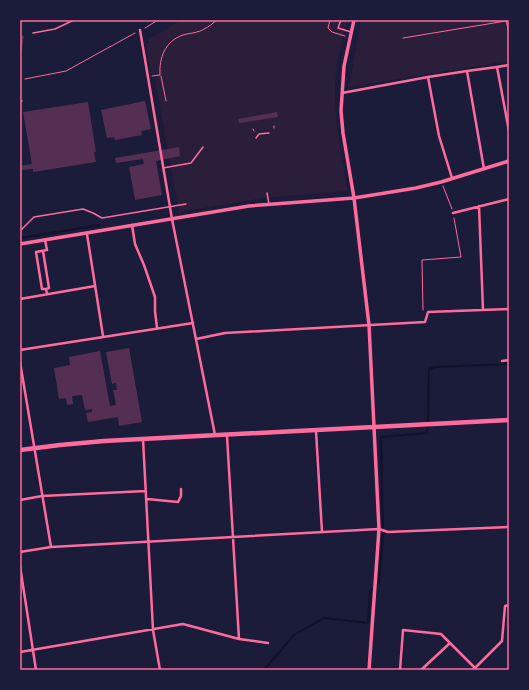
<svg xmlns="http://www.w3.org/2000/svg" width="529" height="690" viewBox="0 0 529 690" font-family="'Fira Sans Condensed',sans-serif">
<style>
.green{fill:#2a1e3b}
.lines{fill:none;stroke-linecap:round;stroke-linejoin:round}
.stream{stroke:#12122b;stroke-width:2}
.building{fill:#542f53}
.path{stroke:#ff6b9d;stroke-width:1}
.service{stroke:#ff6b9d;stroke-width:1.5}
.minor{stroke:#ff6b9d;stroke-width:2.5}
.tertiary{stroke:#ff6b9d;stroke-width:3.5}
.primary{stroke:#ff6b9d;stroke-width:4.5}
.neatline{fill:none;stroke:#ff6b9d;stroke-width:1.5}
</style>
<rect width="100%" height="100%" fill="#1b1b3a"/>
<path class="green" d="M181,20H348C344,35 339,50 337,65C331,108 340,150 348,191L263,198L179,212L154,74H150L146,44L149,43L148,40Z
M361,20H509V61L349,87Z"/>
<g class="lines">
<path class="stream" d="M20,238L100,225
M264,670L294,635L324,618L368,623L370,592L379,583L383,535L381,437L427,433L428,417L429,369L435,367L509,364"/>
</g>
<path class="building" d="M20,35L24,36L21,56H20Z
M145,101L151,129L141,131L142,135L115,140L114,137L107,138L101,110Z
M88,102L96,152H94L96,162L33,172V169L21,170L22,177H20V166L32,164L23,112Z
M277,112L278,117L239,123L238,119Z
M179,147L180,156L156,161L162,195L135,200L129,167L144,164L143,159L116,163L115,158Z
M129,348L142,422L119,426L118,417L88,422L86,413L92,412V409L85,410L82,395L72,396L73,404L67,405L66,398L59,399L54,368L70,365L69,357L100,351L110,406L116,405L113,390H117L116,383L112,384L106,352Z"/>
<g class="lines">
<path class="path" d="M330,20L328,28L332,32L345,36
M506,20L509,33
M145,28L158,20
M403,38L506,21
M152,76L160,75C159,58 165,41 183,35C190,33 198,33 204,29C209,27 213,23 217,20
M161,76L166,101
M25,79L66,71L135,33
M274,126V128
M253,129L254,131
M443,186L452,209
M423,310L422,260L461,257L454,218"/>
<path class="service" d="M341,20L338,28L351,32
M33,33L55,29L74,20
M20,101H22
M256,138L259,134L269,133
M163,168L191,163L203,147
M267,193L269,204
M20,231L34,217L83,209L93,213L102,218L186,204"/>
<path class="minor" d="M140,30L172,219L215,435
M509,65L497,67L509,131
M20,81V80
M342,93L428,77
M484,169L467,71L497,67
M452,178L439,136L428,77L467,71
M479,206L483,310
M453,213L509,199
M132,225L135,244L144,265L155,297V311L157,328
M87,234L103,336
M45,240L47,250L36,252L42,289H46L47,294
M43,251L49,288L46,289
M20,299L95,286
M196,339L225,333L425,322L428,312L509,309
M20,350L193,323
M502,361L509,360
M20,362L51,547
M316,431L322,532
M143,439L153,630L160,670
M147,499L178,502L181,496V489
M20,500L42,496L146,491
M20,552L51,547L379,529L388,532L509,527
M20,566L36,670
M239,639L268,643
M20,652L183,624L239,639L227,436
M400,670L403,630L441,634L475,668
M421,670L450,643
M473,670L502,641L505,606L509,605"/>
<path class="tertiary" d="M354,20L344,66L341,111L343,133L354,198L369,325L379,529L369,670
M20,244L249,206L354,198L416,188L441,182L509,161"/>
<path class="primary" d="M20,450L60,445L104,441L509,420"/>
</g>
<rect width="529" height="690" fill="none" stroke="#1b1b3a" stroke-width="42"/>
<rect x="21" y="21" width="487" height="648" class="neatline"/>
</svg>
